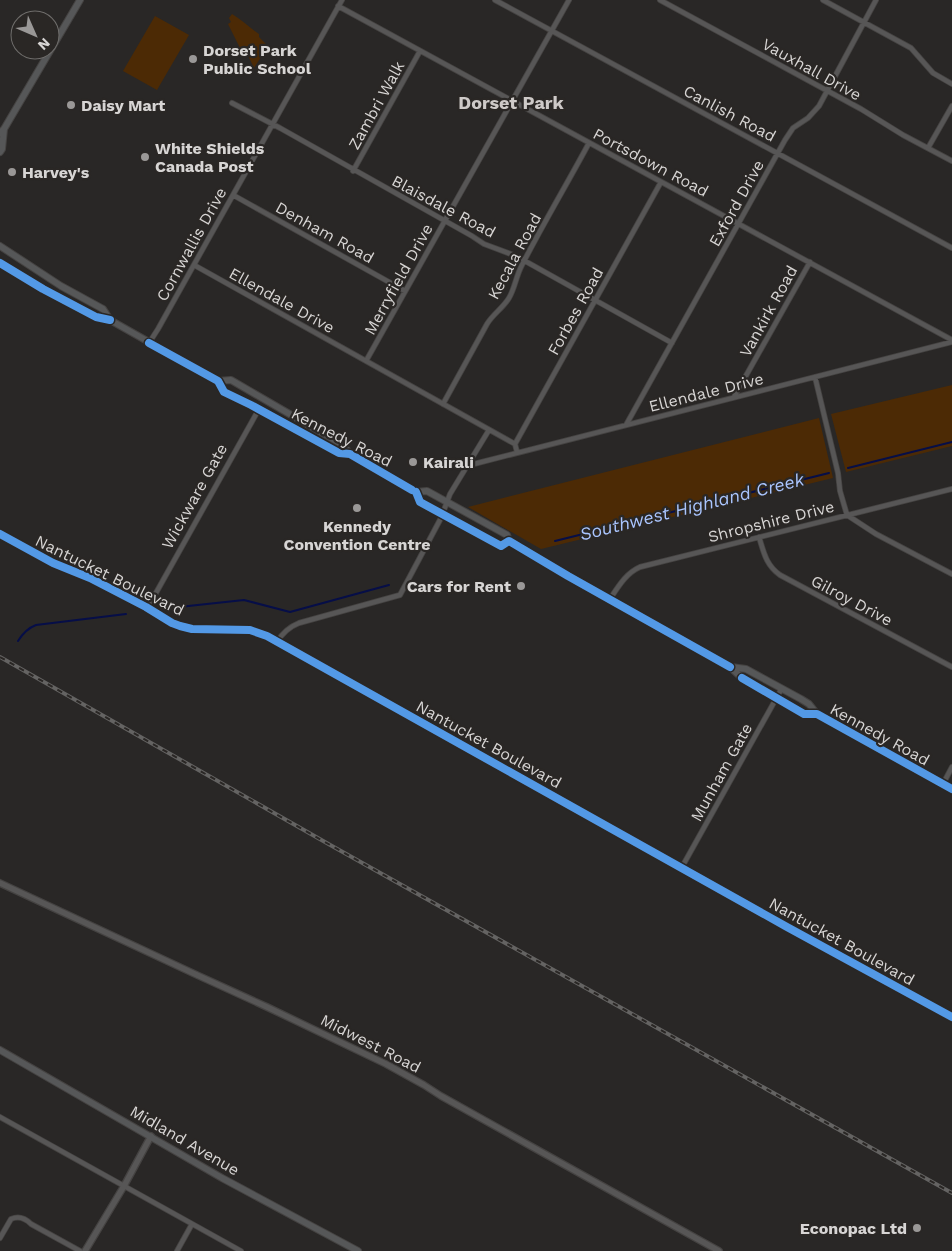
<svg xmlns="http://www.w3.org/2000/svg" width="952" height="1251" viewBox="0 0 952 1251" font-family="'Work Sans',sans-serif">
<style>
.green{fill:#4c2a05}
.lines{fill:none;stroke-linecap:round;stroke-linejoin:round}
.stream{stroke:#060e48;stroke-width:2}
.minor-casing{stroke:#454342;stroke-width:6}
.tertiary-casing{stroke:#454342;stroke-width:8}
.secondary-casing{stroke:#454342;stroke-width:8}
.minor{stroke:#575656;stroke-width:4.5}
.tertiary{stroke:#575656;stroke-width:5.5}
.secondary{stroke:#565758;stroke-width:6}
.rail-casing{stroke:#646362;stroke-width:4}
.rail{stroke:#2a2725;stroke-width:2;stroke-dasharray:5.5;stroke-linecap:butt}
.cycleway-casing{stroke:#2a2725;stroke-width:11}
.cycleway{stroke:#5399e6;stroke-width:8}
.poi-dot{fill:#9a9897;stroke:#2a2725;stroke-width:2}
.labels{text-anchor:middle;stroke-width:4.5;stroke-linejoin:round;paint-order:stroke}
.poi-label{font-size:16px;font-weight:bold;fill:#d7d5d4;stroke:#2a2725;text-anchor:start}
.street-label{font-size:16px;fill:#d7d5d4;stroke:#2a2725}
.neighbourhood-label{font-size:18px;font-weight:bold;fill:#cecac8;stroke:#2a2725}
.water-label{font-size:18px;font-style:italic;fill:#aac5fe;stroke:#2a2725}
</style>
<rect width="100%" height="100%" fill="#292726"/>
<path class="green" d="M232,14C242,20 250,28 259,34V37L268,46L254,68L245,49L241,50L228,24L231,22L229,18Z
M155,16L189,35L157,90L123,71Z
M952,385V446L846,472L831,414Z
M819,418L833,478L541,549L468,507Z"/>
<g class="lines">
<path class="stream" d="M848,468L952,442
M555,541L829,473
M179,607L244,600L290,612L389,585
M18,641C23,633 28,628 36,625L126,614"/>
<g class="minor-casing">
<path id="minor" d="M495,0L952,248
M660,0L861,109L903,135L952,161
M823,0L911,48L933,73L952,84
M338,6L952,340
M232,103L280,128L472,236L484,244L516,256L672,343
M928,148L952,106
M353,171L420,51
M233,195L405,291
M194,265L515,444
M149,343L158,329L342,0
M366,361L569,0
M815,377L838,473L840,491L847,515L876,534L952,574
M734,397L810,262
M443,404L487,324C493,314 503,308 509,298C515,288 516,276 522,265C543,224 567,184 589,143
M626,425L785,140L793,128L808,118L819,106L876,0
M517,452L515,444L661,182
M466,466L952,342
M0,534L53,563L90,578L146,607L172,623L180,626L192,629L250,630L267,636L787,927L952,1017
M759,537C764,553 766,565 780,575L952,667
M610,599C618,587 626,573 640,567L952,489
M146,607L152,600L259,409
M277,642C283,632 289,627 299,623L400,595L441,518L450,494L489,430
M943,784L952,767
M682,867L782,688
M0,1117L241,1251
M0,1238L11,1219C18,1216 25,1218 31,1224L80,1251
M177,1251L192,1224"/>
</g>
<g class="tertiary-casing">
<path id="tertiary" d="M0,883L197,975L267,1007L386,1064L424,1085L441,1096L719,1251
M85,1251L124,1186L151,1136"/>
</g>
<g class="secondary-casing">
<path id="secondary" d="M0,133L4,129L80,0
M0,152L2,149L4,129
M0,246L61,286L103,309L110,320
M0,263L43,289L96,317L110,320L218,381L224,392L251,405L339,453L350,454L416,492L427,491L507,535L509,541L526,552L730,667L742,678L804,714H817
M218,381L231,380L343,445L350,454
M416,492L420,502L501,546L509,541
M731,667L746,669L801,699L809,704L817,714L952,789
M0,1050L222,1178L358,1251"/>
</g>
<use href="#minor" class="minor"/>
<use href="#tertiary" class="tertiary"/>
<use href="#secondary" class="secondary"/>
<g class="rail-casing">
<path id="rail" d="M0,657L332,846L952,1193"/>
</g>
<use href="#rail" class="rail"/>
<g class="cycleway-casing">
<path id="cycleway" d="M0,263L43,289L96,317L110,320
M149,343L218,381L224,392L251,405L339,453L350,454L412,490
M416,492L420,502L501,546L509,541L568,576L730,667
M0,534L53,563L90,578L146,607L172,623L180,626L192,629L250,630L267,636L787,927L952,1017
M742,678L804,714H817L952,789"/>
</g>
<use href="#cycleway" class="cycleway"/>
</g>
<g class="poi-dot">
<circle cx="193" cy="59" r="5"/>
<circle cx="71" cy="105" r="5"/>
<circle cx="145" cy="157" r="5"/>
<circle cx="12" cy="172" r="5"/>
<circle cx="413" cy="462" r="5"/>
<circle cx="357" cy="508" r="5"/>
<circle cx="521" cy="586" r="5"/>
<circle cx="917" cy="1228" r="5"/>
</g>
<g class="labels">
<g class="poi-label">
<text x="203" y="56">Dorset Park<tspan x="203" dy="18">Public School</tspan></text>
<text x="81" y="111">Daisy Mart</text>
<text x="155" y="154">White Shields<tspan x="155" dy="18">Canada Post</tspan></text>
<text x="22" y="178">Harvey's</text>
<text x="423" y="468">Kairali</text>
<text x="357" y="532" text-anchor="middle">Kennedy<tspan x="357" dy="18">Convention Centre</tspan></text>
<text x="511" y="592" text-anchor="end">Cars for Rent</text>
<text x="907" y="1234" text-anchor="end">Econopac Ltd</text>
</g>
<g class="street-label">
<text transform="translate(812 69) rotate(29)" y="6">Vauxhall Drive</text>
<text transform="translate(376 105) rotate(-61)" y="6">Zambri Walk</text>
<text transform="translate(730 113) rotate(28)" y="6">Canlish Road</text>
<text transform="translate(651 162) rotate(28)" y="6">Portsdown Road</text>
<text transform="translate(736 203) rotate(-61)" y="6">Exford Drive</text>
<text transform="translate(444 206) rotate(28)" y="6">Blaisdale Road</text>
<text transform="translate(325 232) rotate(29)" y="6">Denham Road</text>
<text transform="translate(191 244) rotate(-61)" y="6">Cornwallis Drive</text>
<text transform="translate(514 256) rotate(-62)" y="6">Kecala Road</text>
<text transform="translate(398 279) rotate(-61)" y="6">Merryfield Drive</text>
<text transform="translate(282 300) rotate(29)" y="6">Ellendale Drive</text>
<text transform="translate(575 311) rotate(-61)" y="6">Forbes Road</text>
<text transform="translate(768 311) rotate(-61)" y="6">Vankirk Road</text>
<text transform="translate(706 392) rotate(-14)" y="6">Ellendale Drive</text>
<text transform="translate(342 437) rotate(27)" y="6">Kennedy Road</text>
<text transform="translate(194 496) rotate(-61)" y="6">Wickware Gate</text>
<text transform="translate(771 521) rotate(-14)" y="6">Shropshire Drive</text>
<text transform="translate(110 575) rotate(26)" y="6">Nantucket Boulevard</text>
<text transform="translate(852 600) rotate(28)" y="6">Gilroy Drive</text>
<text transform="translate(880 734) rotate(29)" y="6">Kennedy Road</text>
<text transform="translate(489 744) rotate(29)" y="6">Nantucket Boulevard</text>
<text transform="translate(721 772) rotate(-61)" y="6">Munham Gate</text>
<text transform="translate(842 941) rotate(29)" y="6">Nantucket Boulevard</text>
<text transform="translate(371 1043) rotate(27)" y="6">Midwest Road</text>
<text transform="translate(185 1140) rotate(30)" y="6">Midland Avenue</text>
</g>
<g class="neighbourhood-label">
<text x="511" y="109">Dorset Park</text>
</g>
<g class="water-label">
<text transform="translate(692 507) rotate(-14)" y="6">Southwest Highland Creek</text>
</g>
</g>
<g transform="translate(35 35) rotate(135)"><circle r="24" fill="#2a2725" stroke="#6f6d6b"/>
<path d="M0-4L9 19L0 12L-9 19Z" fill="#9a9897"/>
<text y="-8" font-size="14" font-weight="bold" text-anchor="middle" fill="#d7d5d4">N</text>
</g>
</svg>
